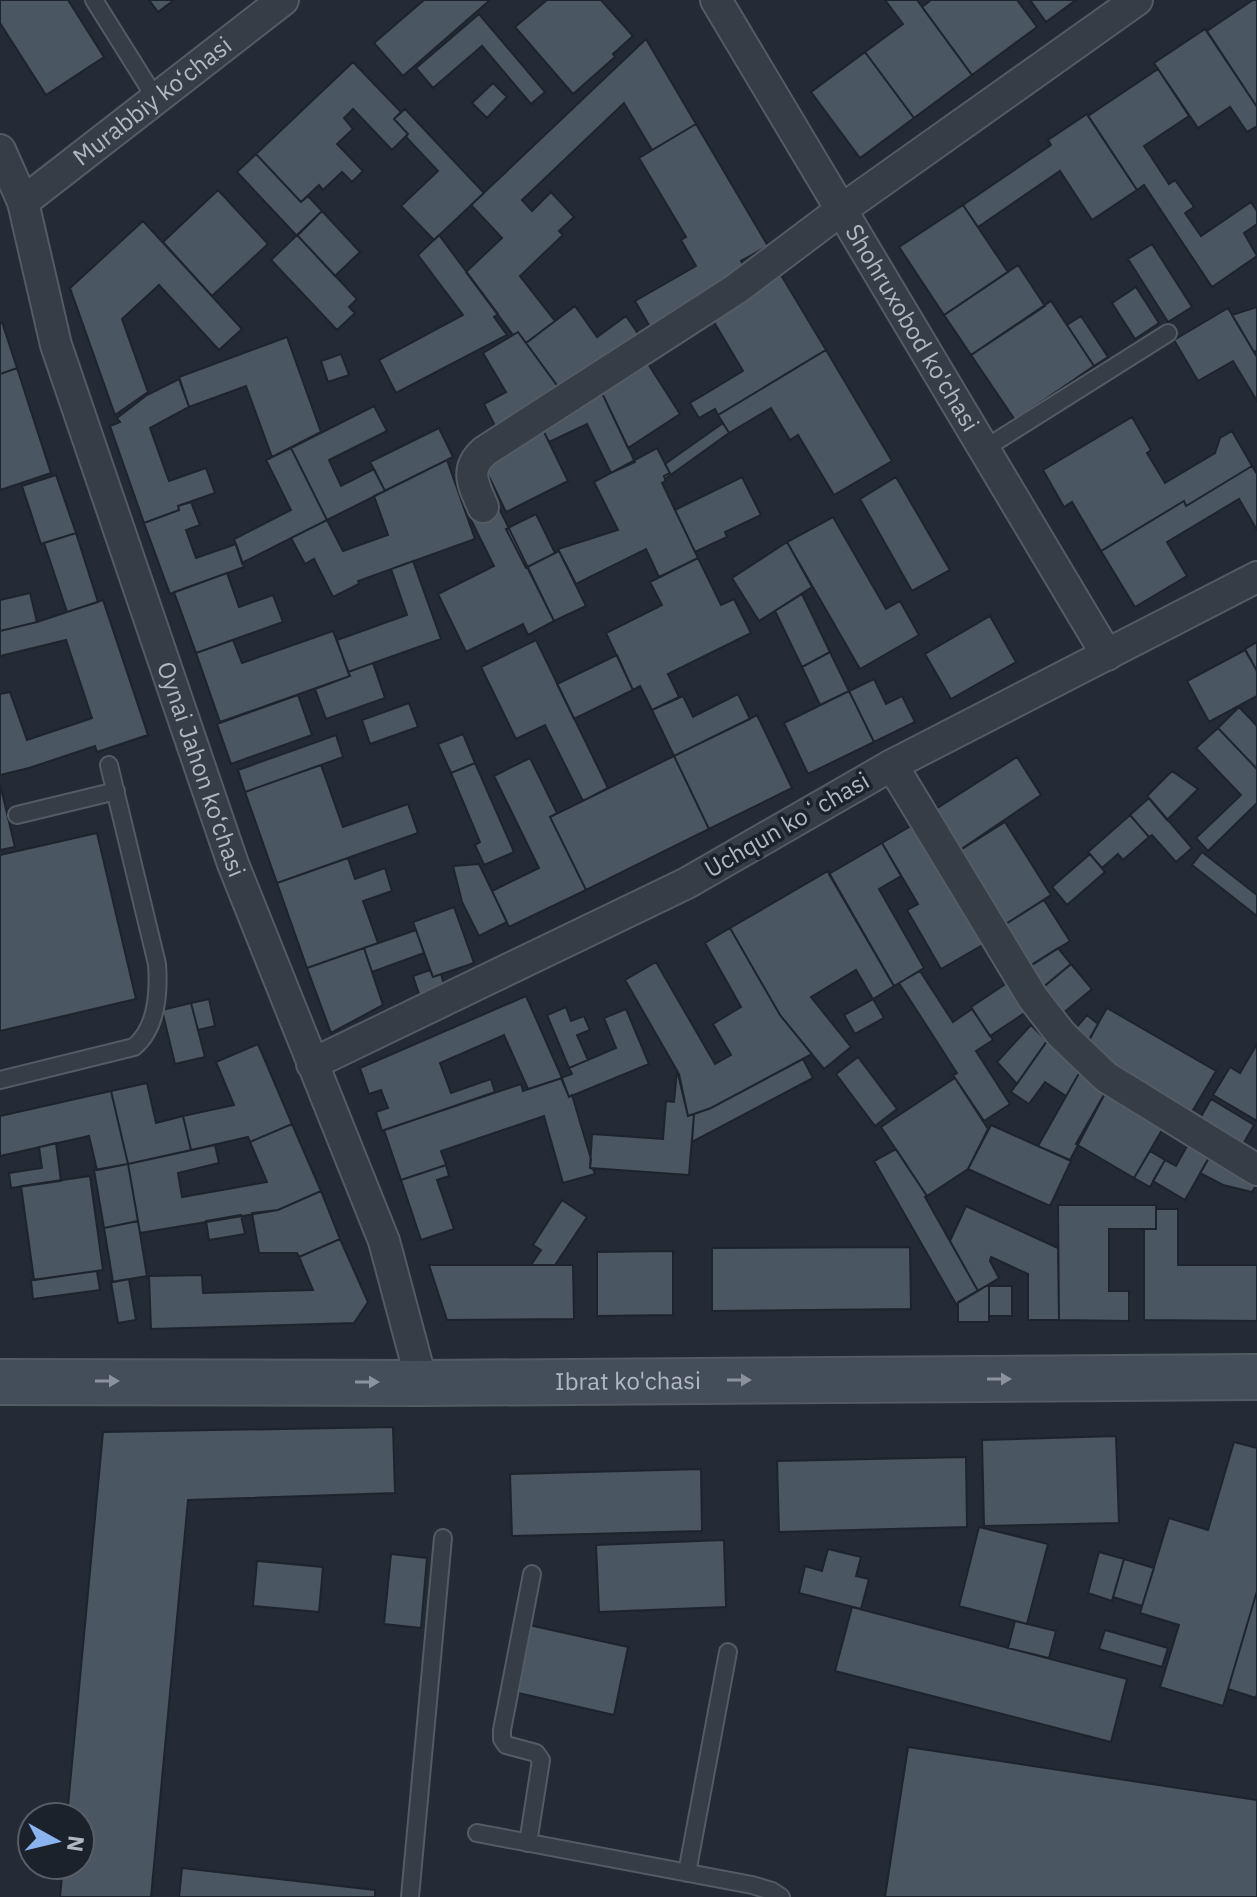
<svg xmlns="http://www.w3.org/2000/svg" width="1257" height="1897" viewBox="0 0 1257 1897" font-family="'IBM Plex Sans',sans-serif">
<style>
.building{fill:#4a5662;stroke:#1d242e;stroke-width:2}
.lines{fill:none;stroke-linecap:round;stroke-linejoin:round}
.service-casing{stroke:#535b65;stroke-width:20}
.minor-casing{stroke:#535b65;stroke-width:34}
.secondary-casing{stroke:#535b65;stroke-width:48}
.service{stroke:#353d47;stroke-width:16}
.minor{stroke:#353d47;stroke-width:30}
.secondary{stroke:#444d5a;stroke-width:44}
.oneway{fill:#8a939e}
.labels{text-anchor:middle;stroke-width:7;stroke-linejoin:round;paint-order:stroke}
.street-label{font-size:24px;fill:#b0b8c3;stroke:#1b222c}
</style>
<rect width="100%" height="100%" fill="#222b36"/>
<path class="building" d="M0,0H68L104,57L46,95L0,23Z
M149,0H174L158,12Z
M424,0H490L403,76L374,43Z
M547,0H601L633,36L613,54L615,57L573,94L515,27Z
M885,0H917L972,75L914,118L865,52L903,24Z
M931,0H1017L1037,27L972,75L922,7Z
M1030,0H1076L1046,22Z
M1253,0H1257V107L1207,31Z
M479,14L545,92L531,104L482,46L433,88L416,68Z
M1205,29L1257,107V126L1247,132L1230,107L1198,128L1154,63Z
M646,39L696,124L652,150L624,103L522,200L532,211L551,192L574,217L559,231L563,235L520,276L555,321L526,343L518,332L513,335L466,272L502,238L471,205Z
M865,52L914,118L860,158L811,92Z
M353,62L401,112L394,119L408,134L392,150L353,109L344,118L353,129L337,144L363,171L352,182L342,172L323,190L319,185L301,202L256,154Z
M1158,69L1189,116L1144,146L1169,184L1175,180L1194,207L1185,213L1201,236L1251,202L1257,211V224L1244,233L1257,256L1212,287L1144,185L1137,190L1088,116Z
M493,83L507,97L487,118L472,103Z
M405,109L484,193L434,240L401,206L438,171L406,137L408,134L394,119Z
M1087,114L1137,190L1092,220L1060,171L978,227L963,205L1051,145L1048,140Z
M696,124L768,246L741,261L749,275L653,332L635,301L696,266L681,240L686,237L639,158Z
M256,154L301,202L308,196L322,211L297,236L237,172Z
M218,190L268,244L212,296L163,242Z
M963,205L1008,272L944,315L899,247Z
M322,211L360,252L335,276L297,235Z
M143,221L242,329L219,350L159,285L122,319L148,392L115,415L70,288Z
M297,235L357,299L349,307L355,313L337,330L271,260Z
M439,235L498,314L494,317L507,335L396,393L379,360L463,315L418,255Z
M1152,244L1192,307L1168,322L1128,259Z
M1018,265L1045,306L971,355L944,315Z
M778,270L826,350L718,415L715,409L699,418L690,403L743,371L708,312Z
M1136,287L1159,323L1135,339L1112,303Z
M1051,301L1094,366L1015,420L971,355Z
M575,306L597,337L626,316L643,341L564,395L526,343Z
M1257,307V351L1254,352L1232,315Z
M1228,308L1257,357V401L1233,361L1198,381L1174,340Z
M1081,316L1108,357L1094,366L1067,325Z
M2,322L17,368L0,374V323Z
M518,332L564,395L497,430L484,404L506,392L483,353Z
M287,337L321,432L272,457L246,386L189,407L179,377Z
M826,350L892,461L834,495L798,435L790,440L771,408L729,433L718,415Z
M341,354L349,375L328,382L321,361Z
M645,359L680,414L628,448L602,393Z
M17,368L51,473L0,490V374Z
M179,379L189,407L150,428L169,481L206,468L215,493L178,506L179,510L144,523L110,426L120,422L117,418L147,395Z
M602,393L635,462L611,473L587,424L549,442L543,430Z
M374,406L387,431L329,460L341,486L374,469L385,491L327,520L291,448Z
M1132,417L1151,450L1147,453L1165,483L1215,453L1220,438L1232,431L1252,466L1186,506L1184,501L1101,551L1072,502L1064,507L1043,470Z
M723,423L729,433L665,479L664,476L670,473L665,464Z
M439,428L453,457L385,491L370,462Z
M543,430L568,481L506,512L481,460Z
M291,448L327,520L242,563L234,539L291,510L266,460Z
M657,448L670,473L664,476L666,481L662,483L698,558L659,577L646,549L576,584L558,549L618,530L594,482Z
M447,460L475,539L358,581L359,584L333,597L314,559L305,564L291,538L327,520L343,551L388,535L374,496Z
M1252,466L1257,474V530L1239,499L1167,542L1187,576L1135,607L1101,551L1184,501L1186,506Z
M56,475L76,533L41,544L22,486Z
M742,477L761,515L725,532L727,537L695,552L675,510Z
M896,477L950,570L912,591L860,499Z
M191,502L200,525L186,530L196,558L236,544L244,567L170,594L144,523L179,510L178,506Z
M497,504L554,621L528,635L523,624L466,652L438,594L494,566L470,518Z
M536,514L555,553L526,568L506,529Z
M833,517L886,609L900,601L919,635L860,669L787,542Z
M76,533L98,602L67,612L44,543Z
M787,542L812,587L759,621L732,578Z
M559,551L586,606L554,621L527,567Z
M698,558L721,605L734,599L751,633L668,674L679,697L652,710L640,686L633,690L606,633L662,605L650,582Z
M413,561L441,639L348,672L337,640L407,615L391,569Z
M227,573L239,607L273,595L283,622L196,653L174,592Z
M30,593L37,622L0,631V600Z
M802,594L830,652L802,667L775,611Z
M103,600L148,735L97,752L95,746L29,768L0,775V694L10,692L27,740L92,718L66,640L0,656V631L37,622Z
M990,616L1016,662L951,699L925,654Z
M333,631L350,676L220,722L196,653L233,640L242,663Z
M536,640L608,788L583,801L545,725L516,739L481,667Z
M1257,642V671L1245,649Z
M1245,650L1257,671V696L1209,722L1187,681Z
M830,652L849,691L820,705L802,667Z
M617,655L633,690L574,719L557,684Z
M373,663L385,698L326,719L315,689L350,676L348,672Z
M874,679L886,704L902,696L915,722L874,742L849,691Z
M849,691L874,742L808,774L784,723Z
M738,694L750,719L674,756L652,710L683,696L693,717Z
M298,695L312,735L231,764L217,724Z
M409,703L418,727L370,744L362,720Z
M1239,707L1257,726V769L1218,728Z
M757,715L792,788L709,829L674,756Z
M1218,728L1257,769V803L1208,851L1196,838L1241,795L1196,748Z
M463,734L475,763L451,773L438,744Z
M336,735L343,757L245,792L238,770Z
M674,756L709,829L586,890L550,817Z
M1017,757L1041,795L954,854L928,814Z
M530,758L557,813L550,817L586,890L509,927L492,891L539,868L494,776Z
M475,763L514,852L484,865L475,845L480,842L451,773Z
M321,765L343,827L408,804L418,833L277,883L245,792Z
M1172,771L1198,789L1167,820L1147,796Z
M0,784L15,847L0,850Z
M1149,798L1192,848L1176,862L1152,835L1149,837L1130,815Z
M1130,815L1149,837L1123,860L1118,854L1102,868L1088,852Z
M1005,822L1051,895L1001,927L954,854Z
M916,823L986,943L941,969L907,910L918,904L882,843Z
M97,833L136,999L0,1031V855Z
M882,843L901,876L879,889L924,968L894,986L829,874Z
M1202,852L1257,895V916L1192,865Z
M1090,854L1105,872L1067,905L1052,887Z
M348,858L355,879L385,868L392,891L363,901L378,943L307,968L277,883Z
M479,864L507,922L479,936L462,902L453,866Z
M828,871L894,986L873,999L856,970L811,997L851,1047L824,1069L780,1015L730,928Z
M1044,900L1070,941L1027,968L1001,927Z
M454,907L474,963L433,977L413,922Z
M730,928L780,1015L812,1054L711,1108L688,1116L679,1074L625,980L656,962L715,1064L731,1055L713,1024L741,1007L705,943Z
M416,930L424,953L372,972L364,948Z
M364,948L383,1005L331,1033L307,968Z
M1058,948L1071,964L1041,989L1025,969Z
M1071,964L1092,989L1062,1014L1041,989Z
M430,970L433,977L441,974L445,988L420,997L413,976Z
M920,971L953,1022L972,1009L993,1040L976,1051L1010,1104L984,1121L953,1075L957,1073L899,983Z
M1010,981L1029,1010L990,1036L971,1007Z
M526,996L562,1078L528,1089L504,1035L440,1063L451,1093L491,1079L495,1092L382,1131L376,1112L388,1108L381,1090L369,1094L360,1068Z
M209,999L215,1026L198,1030L191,1003Z
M873,999L884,1018L855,1034L844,1015Z
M191,1003L205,1057L175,1064L162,1010Z
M566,1007L571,1021L584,1016L590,1030L577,1035L588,1060L569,1068L547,1015Z
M1107,1008L1216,1071L1186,1122L1082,1052Z
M626,1009L649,1064L569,1097L561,1078L572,1074L569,1068L616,1048L604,1018Z
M1087,1015L1098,1024L1085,1048L1070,1035Z
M1031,1025L1047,1041L1017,1084L997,1062Z
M1049,1038L1085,1063L1066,1096L1045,1082L1029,1104L1011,1092Z
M258,1044L292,1124L250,1142L248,1137L191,1150L183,1116L234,1105L216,1062Z
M1257,1044V1121L1213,1095L1230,1067L1240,1073Z
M858,1057L897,1109L875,1126L836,1074Z
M803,1059L813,1078L692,1142L694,1114L711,1108Z
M1082,1068L1110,1084L1070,1160L1038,1146Z
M677,1070L688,1116L694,1114L689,1175L590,1168L592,1134L663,1139L666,1101L674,1102Z
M562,1078L569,1097L572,1095L591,1159L590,1168L593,1169L595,1174L563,1183L544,1116L441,1151L446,1165L401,1180L384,1130L521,1084L523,1091Z
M955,1078L988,1129L968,1169L927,1196L881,1127Z
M147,1083L156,1123L183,1116L191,1150L128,1164L111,1091Z
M1110,1084L1169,1118L1134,1178L1076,1144Z
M111,1091L128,1164L97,1170L89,1136L0,1156V1116Z
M1211,1099L1254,1125L1242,1146L1199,1120Z
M292,1124L321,1191L278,1210L140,1233L128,1164L215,1145L219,1163L178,1173L182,1197L267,1182L250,1142Z
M991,1125L1071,1161L1050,1206L968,1169Z
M1192,1137L1214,1149L1185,1200L1153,1181L1165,1160L1176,1166Z
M56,1143L61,1181L11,1188L9,1173L42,1168L39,1147Z
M896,1149L927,1196L925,1197L978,1291L956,1304L874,1161Z
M1214,1149L1257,1184L1252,1192L1223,1185L1200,1173Z
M1150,1151L1165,1160L1150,1187L1134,1178Z
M128,1164L138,1221L104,1228L94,1170Z
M446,1165L449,1176L437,1180L454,1229L421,1240L401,1180Z
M90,1176L103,1270L34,1280L21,1186Z
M321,1191L340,1239L299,1257L297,1253H259L252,1213L278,1210Z
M562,1200L587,1217L555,1265H531L541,1250L533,1245Z
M1058,1205H1156V1229H1109V1291H1129V1321L1059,1320Z
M966,1206L1058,1248L1059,1320H1028V1274L991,1257L990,1261L999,1278L978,1291L950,1241Z
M1156,1209H1178V1265H1257V1321L1144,1320V1229H1156Z
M241,1215L245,1234L209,1240L206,1221Z
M138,1221L147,1276L113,1282L104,1228Z
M340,1239L368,1302L354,1323L151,1329L149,1276L202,1275L203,1293L313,1290L299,1257Z
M910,1247L911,1309L712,1311V1248Z
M673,1251V1315L597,1316V1252Z
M429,1265H573L574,1319L447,1320Z
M97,1271L100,1290L33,1299L31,1280Z
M129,1279L136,1320L118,1323L111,1282Z
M986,1286H989V1322H958V1302Z
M989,1286H1012V1316H989Z
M393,1427L395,1493L188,1500L151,1897H60L63,1865H80V1817H67L103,1432Z
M1116,1436L1119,1523L984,1526L982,1440Z
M1234,1442L1257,1448V1591L1223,1706L1160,1687L1179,1625L1140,1613L1169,1518L1208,1530Z
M966,1457L967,1527L779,1532L777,1461Z
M701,1469L702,1531L512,1536L510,1474Z
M979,1527L1048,1544L1027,1624L959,1606Z
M724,1540L726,1607L599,1612L596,1545Z
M828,1549L861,1557L856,1576L869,1579L861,1609L799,1593L805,1566L822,1571Z
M1099,1552L1124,1559L1112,1601L1088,1593Z
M391,1554L427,1558L421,1628L384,1624Z
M1124,1559L1154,1568L1142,1606L1113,1597Z
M257,1561L323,1567L319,1612L253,1606Z
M1257,1591V1694L1256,1698L1228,1689Z
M852,1607L1127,1679L1111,1742L835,1671Z
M1015,1621L1056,1631L1049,1658L1008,1648Z
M529,1625L628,1647L614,1715L514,1692Z
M1105,1630L1168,1648L1162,1667L1099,1649Z
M908,1747L1257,1800V1897H885Z
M182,1868L375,1890V1897H179Z"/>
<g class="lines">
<g class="service-casing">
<path id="service" d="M94,0L156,99
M984,449L1168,333
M17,815L116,791
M0,1080L134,1047C157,1028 159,991 157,964L109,765
M477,1833L752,1885L772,1891L781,1897
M528,1843L541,1760L536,1753L506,1745L502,1739V1730L532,1574
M687,1873L728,1652
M410,1897L443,1538"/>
</g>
<g class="minor-casing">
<g id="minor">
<path id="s1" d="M716,0L1107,655"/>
<path id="s2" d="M0,150L23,202L56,345L233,864L384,1241L422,1383"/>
<path id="s3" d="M23,202L283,0"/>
<path d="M483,507C473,484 464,469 485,451L736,289L841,210L1137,0"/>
<path d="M892,765L1033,998L1061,1034L1106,1077L1257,1170"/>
<path d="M312,1064L687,883L892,765L1257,577"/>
</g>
</g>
<g class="secondary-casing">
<g id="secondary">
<path id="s4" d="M0,1382L422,1383L1257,1377"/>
</g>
</g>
<use href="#service" class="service"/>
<use href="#minor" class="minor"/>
<use href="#secondary" class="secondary"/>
</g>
<defs><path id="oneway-solid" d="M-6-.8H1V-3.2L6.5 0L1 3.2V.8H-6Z" transform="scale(2)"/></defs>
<g class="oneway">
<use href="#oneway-solid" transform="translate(999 1379)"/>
<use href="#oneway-solid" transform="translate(739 1380)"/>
<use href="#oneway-solid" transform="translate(107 1381)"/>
<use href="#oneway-solid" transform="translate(367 1382)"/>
</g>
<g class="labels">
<g class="street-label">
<text dy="8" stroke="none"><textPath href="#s3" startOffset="164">Murabbiy ko‘chasi</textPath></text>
<text dy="8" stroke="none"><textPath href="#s1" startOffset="382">Shohruxobod ko'chasi</textPath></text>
<text dy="8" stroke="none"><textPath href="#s2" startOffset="652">Oynai Jahon ko‘chasi</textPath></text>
<text transform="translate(787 825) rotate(-30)" y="8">Uchqun koʻchasi</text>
<text dy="8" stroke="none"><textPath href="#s4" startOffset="628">Ibrat ko'chasi</textPath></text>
</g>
</g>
<g transform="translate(56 1841) rotate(98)"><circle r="38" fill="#1b222c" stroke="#575e68" stroke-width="2"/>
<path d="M0-6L14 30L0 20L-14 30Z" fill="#89b4f0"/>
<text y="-12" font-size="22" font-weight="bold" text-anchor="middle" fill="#b0b8c3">N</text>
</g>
</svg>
